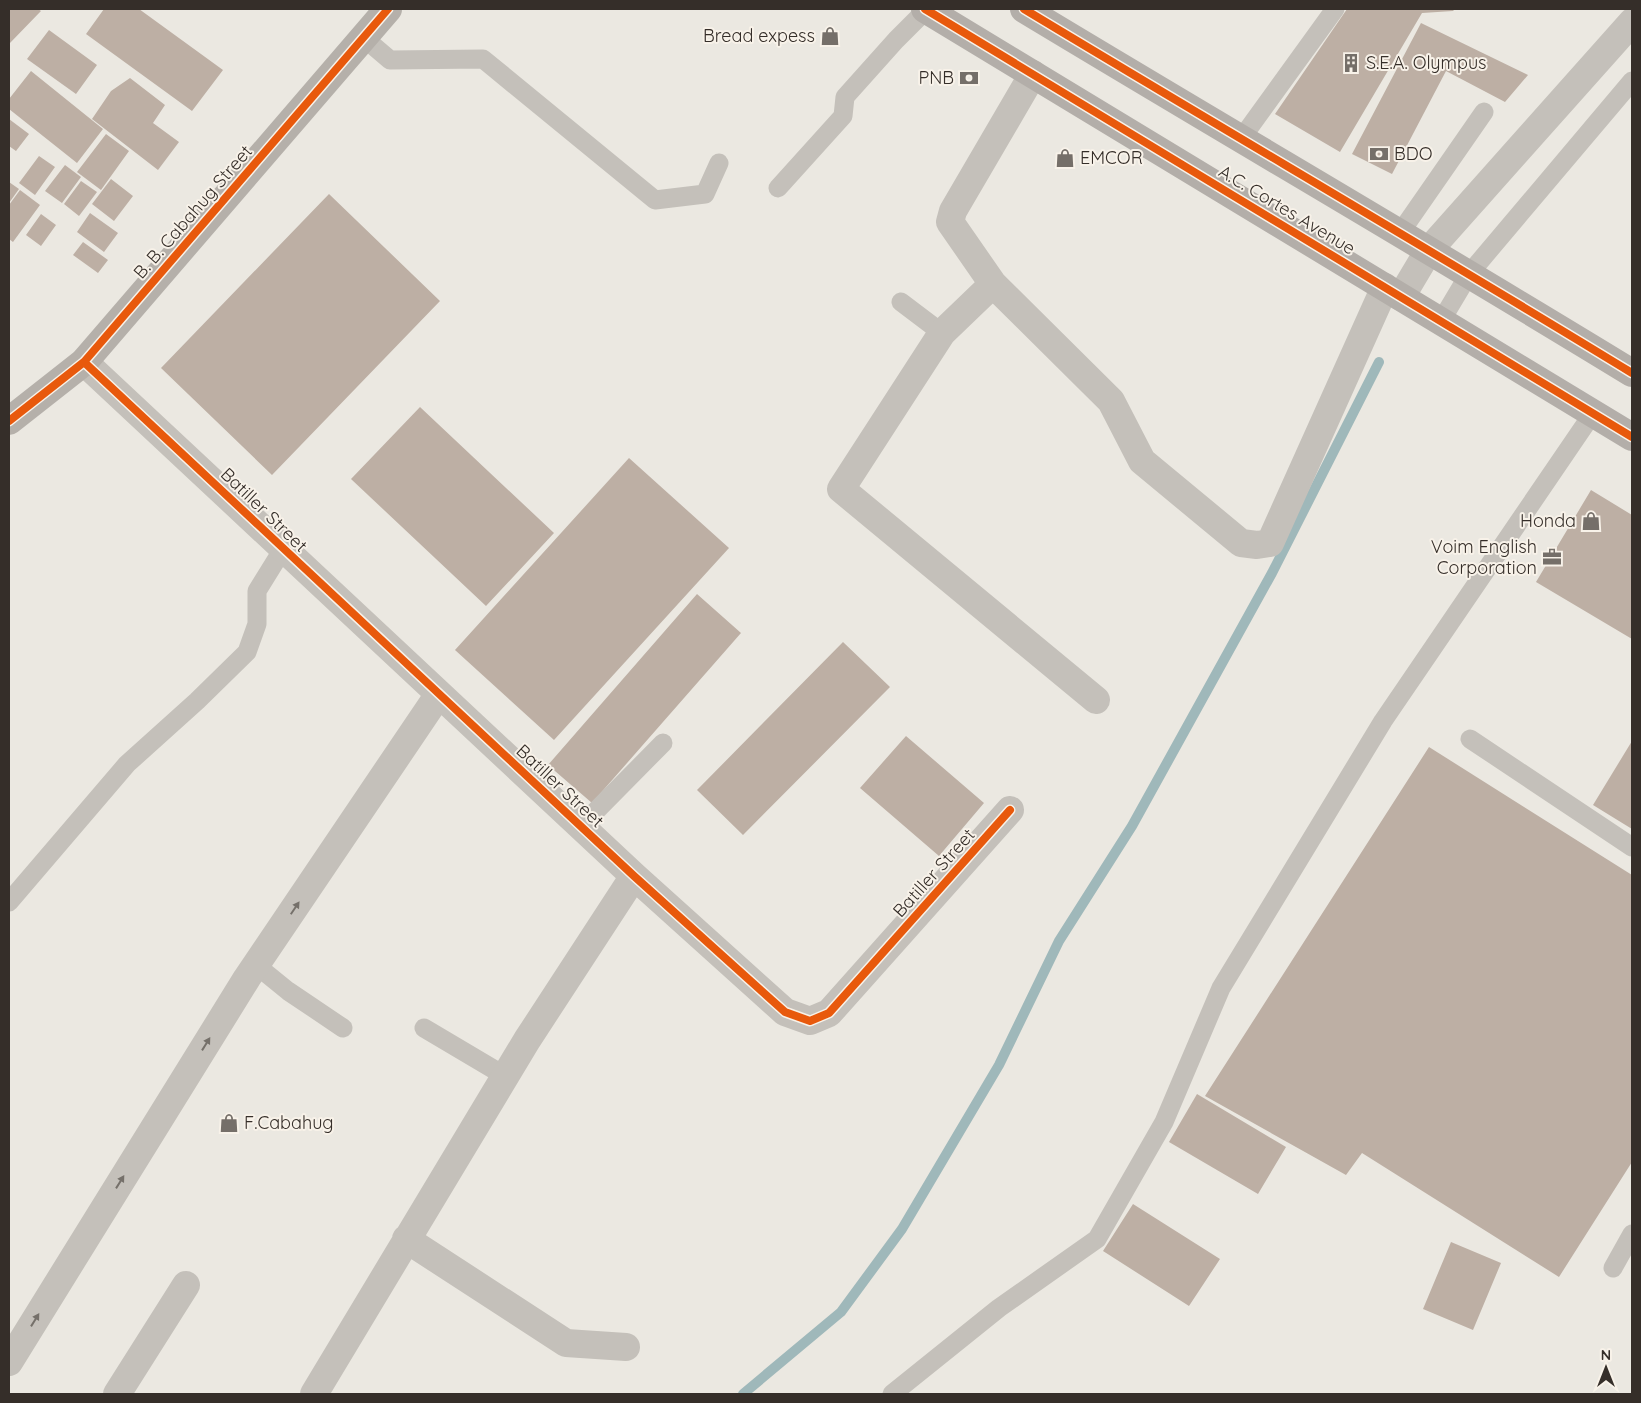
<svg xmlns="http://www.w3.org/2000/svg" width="1641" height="1403" viewBox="0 0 1641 1403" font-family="Quicksand,sans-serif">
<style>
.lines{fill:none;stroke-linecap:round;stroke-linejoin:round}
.stream{stroke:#9fb8ba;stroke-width:10}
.building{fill:#bdafa4}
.lane{stroke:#c4c0ba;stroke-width:19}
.street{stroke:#c4c0ba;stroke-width:28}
.secondary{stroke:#b5b0aa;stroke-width:28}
.primary{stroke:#b3aea9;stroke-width:28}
.cycleway-casing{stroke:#f8f2e9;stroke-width:11}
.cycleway{stroke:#e8590c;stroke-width:8}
.oneway{fill:#75706a}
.labels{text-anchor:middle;stroke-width:4;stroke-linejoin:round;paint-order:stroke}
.poi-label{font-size:18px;fill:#352e29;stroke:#f8f2e9;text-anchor:end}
.street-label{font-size:18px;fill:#352e29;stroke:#f8f2e9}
</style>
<rect width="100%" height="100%" fill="#ebe8e1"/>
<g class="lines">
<path class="stream" d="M743,1394L841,1312L902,1229L999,1065L1059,941L1132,826L1272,573L1379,362"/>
</g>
<path class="building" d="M9,9H38L41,11L9,44Z
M104,9H139L223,70L192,111L86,34Z
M1347,9H1455L1453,11L1422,13L1340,152L1275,114Z
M1421,23L1528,75L1505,102L1446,71L1392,174L1352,154Z
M49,30L97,65L76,94L27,59Z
M31,71L103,129L77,163L9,109V99Z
M130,78L165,105L153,123L179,142L158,170L92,119L111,91Z
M9,119L29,134L16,151L9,146Z
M106,134L129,151L101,190L77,172Z
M39,156L55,167L35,195L19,183Z
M65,165L81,177L62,203L45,191Z
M111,179L133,196L114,221L92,204Z
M81,181L97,192L79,216L64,204Z
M9,182L19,189L9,203Z
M20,190L40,205L13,242L9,239V205Z
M329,194L440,301L272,475L161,368Z
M90,213L118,233L104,252L77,232Z
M41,214L56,225L41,246L26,235Z
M83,242L108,260L98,273L73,255Z
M420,407L554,533L486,606L351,479Z
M629,458L729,548L554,740L455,650Z
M1591,490L1632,515V639L1536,582Z
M697,594L741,633L592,803L548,765Z
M843,642L890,687L743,835L697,790Z
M906,736L984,803L939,856L860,788Z
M1632,741V829L1593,805Z
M1429,747L1632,875V1162L1559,1277L1362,1153L1346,1175L1205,1096Z
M1197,1094L1286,1147L1258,1194L1169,1142Z
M1133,1204L1220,1259L1189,1306L1103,1251Z
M1451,1242L1501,1263L1473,1330L1423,1309Z"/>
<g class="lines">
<path class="lane" d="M363,37L390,60L483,59L655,200L705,194L719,163
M1241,139L1335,9
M778,188L843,116L845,97L896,40L927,9
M1400,233L1484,112
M901,302L942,333
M1441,321L1469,274L1632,81
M1470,739L1632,847
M581,826L663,743
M9,902L127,764L197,701L247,652L257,624V591L283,549
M256,965L288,991L343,1028
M424,1028L505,1076
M1613,1268L1632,1234
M892,1394L999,1308L1097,1239L1164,1122L1221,988L1383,721L1593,413"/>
<path class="street" d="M1033,74L953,211L950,222L993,284L1111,401L1142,461L1241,543L1257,545L1270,543L1385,287
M993,284L942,333L841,489L1096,700
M1401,297L1429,250L1632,22
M84,362L634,876L785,1012L810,1021L829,1013L1010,810
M406,1239L566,1343L626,1347
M9,1362L247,978L439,694
M117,1394L186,1285
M314,1394L527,1040L634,876"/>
<path class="secondary" d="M9,421L84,362L388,9"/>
<path class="primary" d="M925,9L1632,437
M1024,9C1226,131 1431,250 1632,373"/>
<g class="cycleway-casing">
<path id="cycleway" d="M925,9L1632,437
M1024,9C1226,131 1431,250 1632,373
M84,362L634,876L785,1012L810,1021L829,1013L1010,810
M9,421L84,362L388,9"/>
</g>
<use href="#cycleway" class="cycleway"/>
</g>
<defs><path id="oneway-solid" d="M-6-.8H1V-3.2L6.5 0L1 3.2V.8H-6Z" transform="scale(1.25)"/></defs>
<g class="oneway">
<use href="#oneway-solid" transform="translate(295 908) rotate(-56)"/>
<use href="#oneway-solid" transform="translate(206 1044) rotate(-58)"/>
<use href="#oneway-solid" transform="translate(120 1182) rotate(-58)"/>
<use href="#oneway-solid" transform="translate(35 1320) rotate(-58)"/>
</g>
<defs>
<g id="shop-bare" transform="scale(1.5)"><path d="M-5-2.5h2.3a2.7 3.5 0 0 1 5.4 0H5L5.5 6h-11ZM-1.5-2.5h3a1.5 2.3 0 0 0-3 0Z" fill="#756f69" stroke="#f8f2e9" stroke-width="2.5" paint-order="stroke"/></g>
<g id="building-bare" transform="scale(1.5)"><path d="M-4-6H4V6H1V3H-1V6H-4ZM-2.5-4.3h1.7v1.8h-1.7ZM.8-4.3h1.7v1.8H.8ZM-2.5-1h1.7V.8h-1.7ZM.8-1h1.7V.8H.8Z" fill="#756f69" stroke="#f8f2e9" stroke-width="2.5" paint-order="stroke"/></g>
<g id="bank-bare" transform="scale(1.5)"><path d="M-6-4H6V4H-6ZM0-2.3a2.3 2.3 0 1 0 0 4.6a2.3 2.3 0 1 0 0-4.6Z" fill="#756f69" stroke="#f8f2e9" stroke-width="2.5" paint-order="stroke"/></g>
<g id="office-bare" transform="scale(1.5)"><path d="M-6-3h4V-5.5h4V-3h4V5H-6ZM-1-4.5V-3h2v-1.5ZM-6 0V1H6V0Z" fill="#756f69" stroke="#f8f2e9" stroke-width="2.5" paint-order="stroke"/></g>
</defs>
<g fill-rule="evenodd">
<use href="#shop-bare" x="830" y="36"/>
<use href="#building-bare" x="1351" y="63"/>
<use href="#bank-bare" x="969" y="78"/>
<use href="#bank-bare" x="1379" y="154"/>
<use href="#shop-bare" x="1065" y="158"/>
<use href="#shop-bare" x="1591" y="521"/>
<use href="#office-bare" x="1552" y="557"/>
<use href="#shop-bare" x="229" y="1123"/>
</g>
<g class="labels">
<g class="poi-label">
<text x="815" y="42">Bread expess</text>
<text x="1366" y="69" text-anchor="start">S.E.A. Olympus</text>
<text x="954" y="84">PNB</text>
<text x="1394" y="160" text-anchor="start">BDO</text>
<text x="1080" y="164" text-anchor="start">EMCOR</text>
<text x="1576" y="527">Honda</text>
<text x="1537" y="553">Voim English<tspan x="1537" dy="21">Corporation</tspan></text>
<text x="244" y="1129" text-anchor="start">F.Cabahug</text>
</g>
<g class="street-label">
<text transform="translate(1287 210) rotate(31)" y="6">A.C. Cortes Avenue</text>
<text transform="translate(193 212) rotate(-49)" y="6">B. B. Cabahug Street</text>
<text transform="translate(264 510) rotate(44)" y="6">Batiller Street</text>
<text transform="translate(560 786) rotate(43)" y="6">Batiller Street</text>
<text transform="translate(934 873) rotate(-48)" y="6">Batiller Street</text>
</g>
</g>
<rect width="1641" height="1403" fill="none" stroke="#352e29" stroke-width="20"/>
<g transform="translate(1606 1368)" stroke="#f8f2e9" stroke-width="4" paint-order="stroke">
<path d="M0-4L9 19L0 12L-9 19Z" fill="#352e29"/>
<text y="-8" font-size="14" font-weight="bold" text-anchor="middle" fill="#352e29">N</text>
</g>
</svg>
